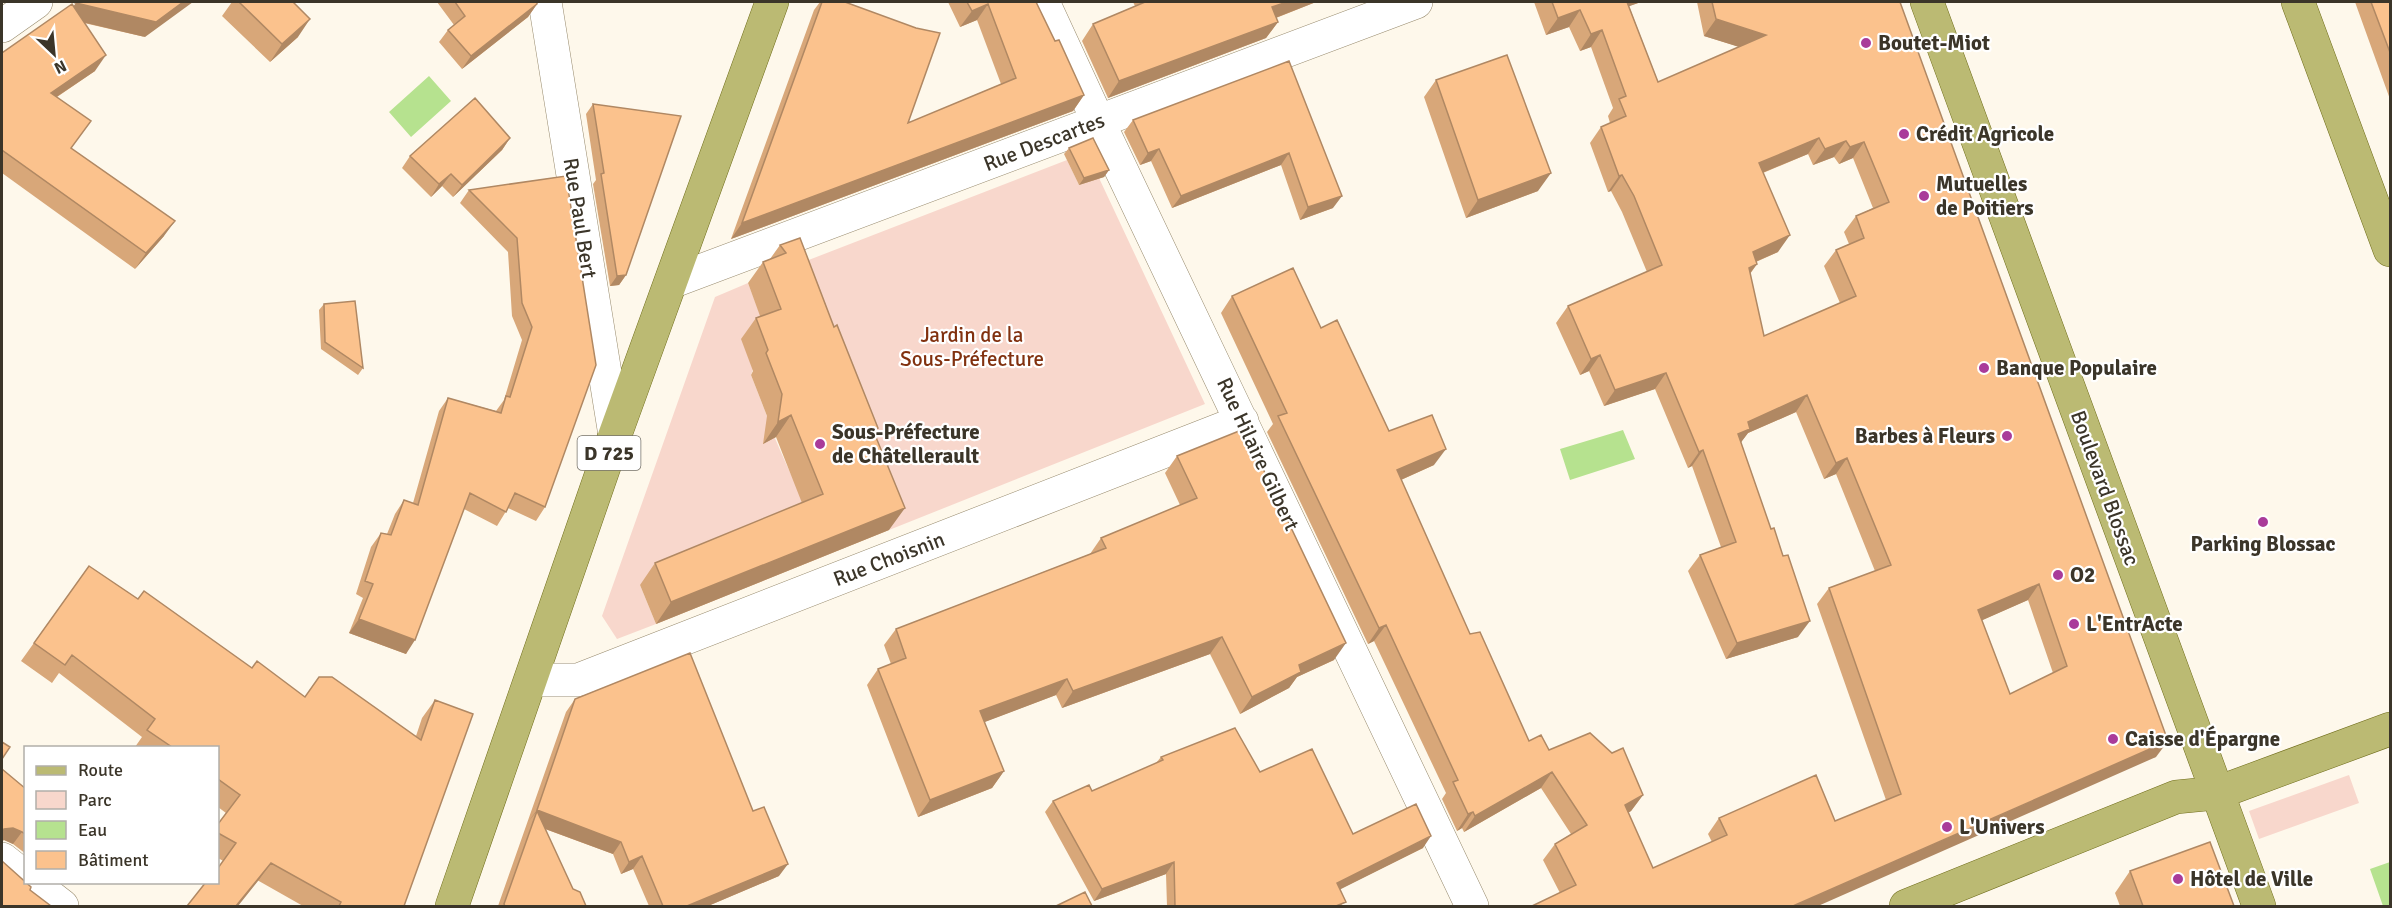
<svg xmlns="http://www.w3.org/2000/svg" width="2392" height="908" viewBox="0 0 2392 908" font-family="Signika,sans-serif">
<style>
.green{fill:#f8d7cc}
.water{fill:#b6e28f}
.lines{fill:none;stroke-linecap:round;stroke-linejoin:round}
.minor-casing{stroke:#96896c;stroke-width:34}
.major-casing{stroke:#716e1c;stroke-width:34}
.minor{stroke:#fff;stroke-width:33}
.major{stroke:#bbba73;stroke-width:33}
.wall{fill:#d8a779;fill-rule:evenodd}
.shaded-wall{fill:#b08863}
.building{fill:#fbc28d;stroke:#b08863;stroke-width:1.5;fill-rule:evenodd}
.poi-dot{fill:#a93b9a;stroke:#fff;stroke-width:2}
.labels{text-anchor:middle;stroke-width:4.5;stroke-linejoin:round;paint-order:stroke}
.shield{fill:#fff;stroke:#767269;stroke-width:1.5}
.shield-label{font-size:20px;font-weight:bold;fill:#3b3529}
.poi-label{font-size:21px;font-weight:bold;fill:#3b3529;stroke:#fff;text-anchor:start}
.street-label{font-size:21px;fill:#3b3529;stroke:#fff}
.park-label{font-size:21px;fill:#81310f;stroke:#fff}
</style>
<rect width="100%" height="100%" fill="#fef8eb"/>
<path class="green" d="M1067,160L1079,185L1099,178L1205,404L889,530L788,268Z
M748,283L766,330L751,375L767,416C766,422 804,502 810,515L640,585L656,624L617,639L602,616L715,297Z
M2349,775L2359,803L2259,839L2249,811Z"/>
<path class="water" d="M429,76L451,101L411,137L389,112Z
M1623,430L1635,459L1570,480L1560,449Z
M2390,862V906H2383L2370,869Z"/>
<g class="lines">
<g class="minor-casing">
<path id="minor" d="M545,2L615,435
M1043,2L1098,121L1472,906
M2,26L36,2
M671,282L1416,2
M532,680H578L1242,421
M2,859L26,878
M31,882L62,906"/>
</g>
<g class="major-casing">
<path id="major" d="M1927,2L2259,906
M2298,2L2390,250
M452,906L615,435L772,2
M1906,906L2176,797L2217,793L2390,729"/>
</g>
<use href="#minor" class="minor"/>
<use href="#major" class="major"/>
</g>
<path class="wall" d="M232,2H293L298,37L270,62L222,16Z
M437,2H537V4L528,17L462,69L439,42L448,30L454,25Z
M820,2H845L908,123L1001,84L977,20L960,27L948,2H1036L1055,41L1084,95L1073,111L731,239L814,10Z
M1133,2H1316L1276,18L1278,22L1266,38L1108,98L1082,41L1093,24L1135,6Z
M1534,2H1641L1629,6L1658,82L1740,47L1704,36L1697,2H1900L2156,757L1560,893L1543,860L1555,844L1571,834L1541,788L1464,832L1462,828L1457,831L1442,799L1446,793L1374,641L1368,644L1267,432L1273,424L1221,313L1232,296L1321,328L1389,431L1434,465L1401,480L1470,634L1529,741L1643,795L1631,811L1628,813L1653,868L1712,842L1708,834L1719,818L1835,821L1886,800L1817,604L1829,588L1875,571L1836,474L1824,479L1796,412L1748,433L1741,442L1798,637L1726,659L1688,571L1700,555L1721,547L1692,466L1688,468L1655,389L1604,406L1589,371L1580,375L1556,323L1568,306L1647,272L1622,212L1611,191L1608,192L1590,143L1601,127L1610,123L1608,116L1613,108L1591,47L1580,51L1569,27L1546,35ZM1808,154L1813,165L1834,157L1839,164L1853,158L1873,208L1856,216L1844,232L1849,244L1836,250L1824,266L1840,303L1764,336L1750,274L1757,264L1756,262L1778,252L1763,173ZM2028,600L2053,673L2010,694L1982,620Z
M2355,2H2391V102Z
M76,3L145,37L84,23L95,71L57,97L71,148L164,236L135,269L2,173V53L73,7Z
M1289,61L1333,208L1300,220L1281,165L1172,208L1151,161L1140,165L1124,132L1133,120Z
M1436,80L1538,191L1466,218L1424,97Z
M593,104L626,275L619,285L610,286L593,184L596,180L586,114Z
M510,138L502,150L453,197L442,186L431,197L402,168L410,156Z
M1069,148L1109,170L1104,177L1079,185L1064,154Z
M566,176L545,507L536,521L508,508L497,526L464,509L406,654L349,633L363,598L356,594L371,547L381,533L387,534L395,514L404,500L413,503L439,411L448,398L496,411L504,400L522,340L512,316L508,252L460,203L469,190Z
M800,238L834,327L878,428L874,433L889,530L656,624L640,585L655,563L802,503L776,437L763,444L767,416L751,375L753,371L741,339L756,318L760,316L748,283L763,262L770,259L780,245Z
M324,304L363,368L358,375L321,349L319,310Z
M1177,456L1334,660L1297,677L1289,688L1240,714L1210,654L1062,708L1056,695L984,722L1004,771L992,788L918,817L867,685L878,669L891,664L884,645L896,629L1090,554L1101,538L1180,505L1165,473Z
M89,566L138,599L252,668L305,697L416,736L422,718L435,700L404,906H303L218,858V824L226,813L218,807V747H135L142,737L59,673L52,683L21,661Z
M575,699L779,876L708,906H649L633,869L621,874L613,854L545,829L573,889L586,906H498L566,712Z
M1161,757L1260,772L1353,834L1423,848L1340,889L1342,906H1167L1166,874L1094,901L1045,812L1053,801L1092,791L1156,763Z
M2,769L26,789V854L13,844L4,840L2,841Z
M2130,871L2234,906H2120L2115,893Z"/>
<path class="shaded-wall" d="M193,2L145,37L65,18L76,3Z
M1287,2H1316L1260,24L1272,7Z
M1621,2H1641L1613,12Z
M537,4L528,17L462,69L471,56Z
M988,4L977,20L960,27L972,11Z
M1580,10L1569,27L1546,35L1558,18Z
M310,19L298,37L270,62L282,44Z
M1716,19L1766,35L1755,52L1704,36Z
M1278,22L1266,38L1108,98L1119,81Z
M1602,30L1591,47L1580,51L1591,34Z
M106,55L95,71L40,108L51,93Z
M1084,95L1073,111L731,239L742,223Z
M510,138L502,150L453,197L462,185Z
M1819,138L1808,154L1747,179L1759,163Z
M1846,141L1834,157L1813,165L1825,149Z
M1864,142L1853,158L1839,164L1850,147Z
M1159,149L1151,161L1140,165L1148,153Z
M1289,153L1281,165L1172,208L1181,196Z
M1109,170L1104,177L1079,185L1084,178Z
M1551,173L1538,191L1466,218L1478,200Z
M451,174L442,186L431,197L439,184Z
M1622,175L1611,191L1608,192L1619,176Z
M1342,196L1333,208L1300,220L1308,207Z
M175,221L164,236L135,269L146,253Z
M1790,235L1778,252L1741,268L1753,252Z
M1757,264L1745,280L1749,268Z
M626,275L619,285L610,286L617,276Z
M1600,355L1589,371L1580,375L1591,359Z
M1666,373L1655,389L1604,406L1615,390Z
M1807,395L1796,412L1748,433L1739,445L1727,450L1748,422Z
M791,415L776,437L763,444L778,422Z
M1446,449L1434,465L1385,487L1397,470Z
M1703,450L1692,466L1688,468L1699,452Z
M1847,458L1836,474L1824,479L1836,463Z
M905,508L889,530L656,624L671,602Z
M2039,584L2028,600L1967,627L1978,610Z
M359,619L415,640L406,654L349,633Z
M1810,621L1798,637L1726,659L1737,643Z
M1386,625L1374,641L1368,644L1379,628Z
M1222,637L1210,654L1062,708L1073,691Z
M1346,643L1334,660L1297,677L1289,688L1240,714L1252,697L1299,665Z
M1067,679L1056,695L969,728L980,711Z
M2168,741L2156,757L1818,906H1793Z
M1004,771L992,788L918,817L930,800Z
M1552,772L1541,788L1464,832L1475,816Z
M1643,795L1631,811L1614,821L1625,805Z
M537,810L621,842L613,854L532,824L537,811L528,822Z
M1473,812L1462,828L1457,831L1468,814Z
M13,828L22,832L13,844L4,840L2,841V831L4,829Z
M1431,836L1423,848L1329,895L1337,883Z
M642,856L633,869L621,874L629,862Z
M1174,862L1166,874L1094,901L1102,889Z
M271,863L258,881L238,906H236Z
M788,864L779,876L708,906H687Z"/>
<path class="building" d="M78,2H183L156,22L76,3Z
M239,2H293L310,19L282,44Z
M455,2H537V4L471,56L448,30L465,16Z
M822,2H845L916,28L940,33L908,123L1016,78L988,4L972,11L967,2H1036L1055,41L1059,40L1084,95L742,223Z
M1145,2H1287L1272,7L1278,22L1119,81L1093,24Z
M1552,2H1627L1658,82L1766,35L1716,19L1712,2H1900L2168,741L1793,906H1532L1576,885L1555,844L1587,825L1552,772L1475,816L1473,812L1468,814L1453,782L1458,780L1386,625L1379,628L1278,416L1287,413L1232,296L1293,268L1321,328L1337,320L1389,431L1432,415L1446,449L1397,470L1470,634L1480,632L1529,741L1541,735L1549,750L1590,733L1612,753L1623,748L1643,795L1625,805L1653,868L1727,835L1719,818L1816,775L1835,821L1901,794L1829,588L1891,565L1847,458L1836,463L1807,395L1748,422L1750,429L1738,434L1771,529L1774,528L1783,556L1788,555L1810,621L1737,643L1700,555L1736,542L1703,450L1699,452L1666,373L1615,390L1600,355L1591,359L1568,306L1662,265L1634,196L1622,175L1619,176L1601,127L1626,116L1619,99L1626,96L1602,30L1591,34L1580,10L1558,18ZM1819,138L1825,149L1846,141L1850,147L1864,142L1889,202L1856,216L1864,238L1836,250L1856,296L1764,336L1749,268L1757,264L1753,252L1790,235L1759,163ZM2039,584L2067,666L2010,694L1978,610Z
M2371,2H2391V55Z
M72,4L106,55L51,93L91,121L71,148L175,221L146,253L2,150V53Z
M1507,55L1551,173L1478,200L1436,80Z
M1289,61L1342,196L1308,207L1289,153L1181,196L1159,149L1148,153L1133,120Z
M475,98L510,138L462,185L451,174L439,184L410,156Z
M593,104L681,116L626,275L617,276L601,174L604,173Z
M1093,138L1109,170L1084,178L1069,148Z
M566,176L596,365L545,507L515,493L506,512L470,493L415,640L359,619L373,584L365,581L381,533L391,535L404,500L418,505L448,398L501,413L506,396L510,397L532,327L522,303L517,238L469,190Z
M800,238L834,327L837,325L878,428L873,430L905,508L671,602L655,563L823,494L791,415L778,422L782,394L766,353L768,350L756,318L781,309L763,262L786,253L780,245Z
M355,301L363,368L325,342L324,304Z
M1244,429L1346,643L1299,665L1301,672L1252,697L1222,637L1073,691L1067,679L980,711L1004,771L930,800L878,669L906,658L896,629L1106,548L1101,538L1197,498L1177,456Z
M89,566L138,599L144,591L252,668L257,661L305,697L319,677H332L421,740L435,700L473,714L404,906H339L341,902L271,863L236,906H187L206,882H218V868L236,843L218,833V824L240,795L218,779V747H172L147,730L155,719L72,655L65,665L34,643Z
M690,653L753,811L764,807L788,864L687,906H663L642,856L629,862L621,842L537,810L575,699Z
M1235,728L1260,772L1312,749L1353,834L1416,804L1431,836L1337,883L1346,902L1336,906H1175L1174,862L1102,889L1053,801L1089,785L1092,791L1163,760L1161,757Z
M2,742L10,747L2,759Z
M2,769L26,789V835L22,832L13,828L4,829L2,831Z
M537,811L573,889L580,892L586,906H505L504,904Z
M2210,842L2234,906H2143L2130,871Z
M2,861L31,887L30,890L51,906H2Z
M1085,892L1092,906H1056Z"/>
<g class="poi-dot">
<circle cx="1866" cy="43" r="6"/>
<circle cx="1904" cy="134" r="6"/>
<circle cx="1924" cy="196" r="6"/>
<circle cx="1984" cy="368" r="6"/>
<circle cx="2007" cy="436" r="6"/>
<circle cx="820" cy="444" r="6"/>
<circle cx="2263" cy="522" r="6"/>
<circle cx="2058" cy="575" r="6"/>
<circle cx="2074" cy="624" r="6"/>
<circle cx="2113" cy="739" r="6"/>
<circle cx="1947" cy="827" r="6"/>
<circle cx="2178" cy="879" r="6"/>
</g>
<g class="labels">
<rect class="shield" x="577.5" y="436" width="63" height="34" rx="4.5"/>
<g class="shield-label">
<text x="609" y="460">D 725</text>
</g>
<g class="poi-label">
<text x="1878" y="50">Boutet-Miot</text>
<text x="1916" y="141">Crédit Agricole</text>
<text x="1936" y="191">Mutuelles<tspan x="1936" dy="24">de Poitiers</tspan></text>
<text x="1996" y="375">Banque Populaire</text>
<text x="832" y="439">Sous-Préfecture<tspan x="832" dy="24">de Châtellerault</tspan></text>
<text x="1995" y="443" text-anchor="end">Barbes à Fleurs</text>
<text x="2263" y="551" text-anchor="middle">Parking Blossac</text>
<text x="2070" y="582">O2</text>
<text x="2086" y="631">L'EntrActe</text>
<text x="2125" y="746">Caisse d'Épargne</text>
<text x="1959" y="834">L'Univers</text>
<text x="2190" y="886">Hôtel de Ville</text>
</g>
<g class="street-label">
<text transform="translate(1044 142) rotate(-21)" y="7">Rue Descartes</text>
<text transform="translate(580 218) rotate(81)" y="7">Rue Paul Bert</text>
<text transform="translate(1258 454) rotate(65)" y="7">Rue Hilaire Gilbert</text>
<text transform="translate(2105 488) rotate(70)" y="7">Boulevard Blossac</text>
<text transform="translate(889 559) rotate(-21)" y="7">Rue Choisnin</text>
</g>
<g class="park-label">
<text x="972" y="342">Jardin de la<tspan x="972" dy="24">Sous-Préfecture</tspan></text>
</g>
</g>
<rect width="2392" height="908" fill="none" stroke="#3b3529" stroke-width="6"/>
<rect x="24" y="746" width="195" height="138" fill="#ffffff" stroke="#b1aea9" stroke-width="1.5"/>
<rect x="36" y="766" width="30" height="9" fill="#bbba73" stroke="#b1aea9" stroke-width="1.5"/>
<text x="78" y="776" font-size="18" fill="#3b3529">Route</text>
<rect x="36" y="791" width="30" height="18" fill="#f8d7cc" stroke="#b1aea9" stroke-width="1.5"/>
<text x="78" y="806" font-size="18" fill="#3b3529">Parc</text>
<rect x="36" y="821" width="30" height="18" fill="#b6e28f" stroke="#b1aea9" stroke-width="1.5"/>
<text x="78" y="836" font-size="18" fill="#3b3529">Eau</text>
<rect x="36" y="851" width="30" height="18" fill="#fbc28d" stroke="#b1aea9" stroke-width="1.5"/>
<text x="78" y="866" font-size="18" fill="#3b3529">Bâtiment</text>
<g transform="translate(54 54) rotate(154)" stroke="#ffffff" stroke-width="4.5" paint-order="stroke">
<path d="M0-4.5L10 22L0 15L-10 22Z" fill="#3b3529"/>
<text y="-9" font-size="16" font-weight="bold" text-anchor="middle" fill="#3b3529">N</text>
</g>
</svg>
